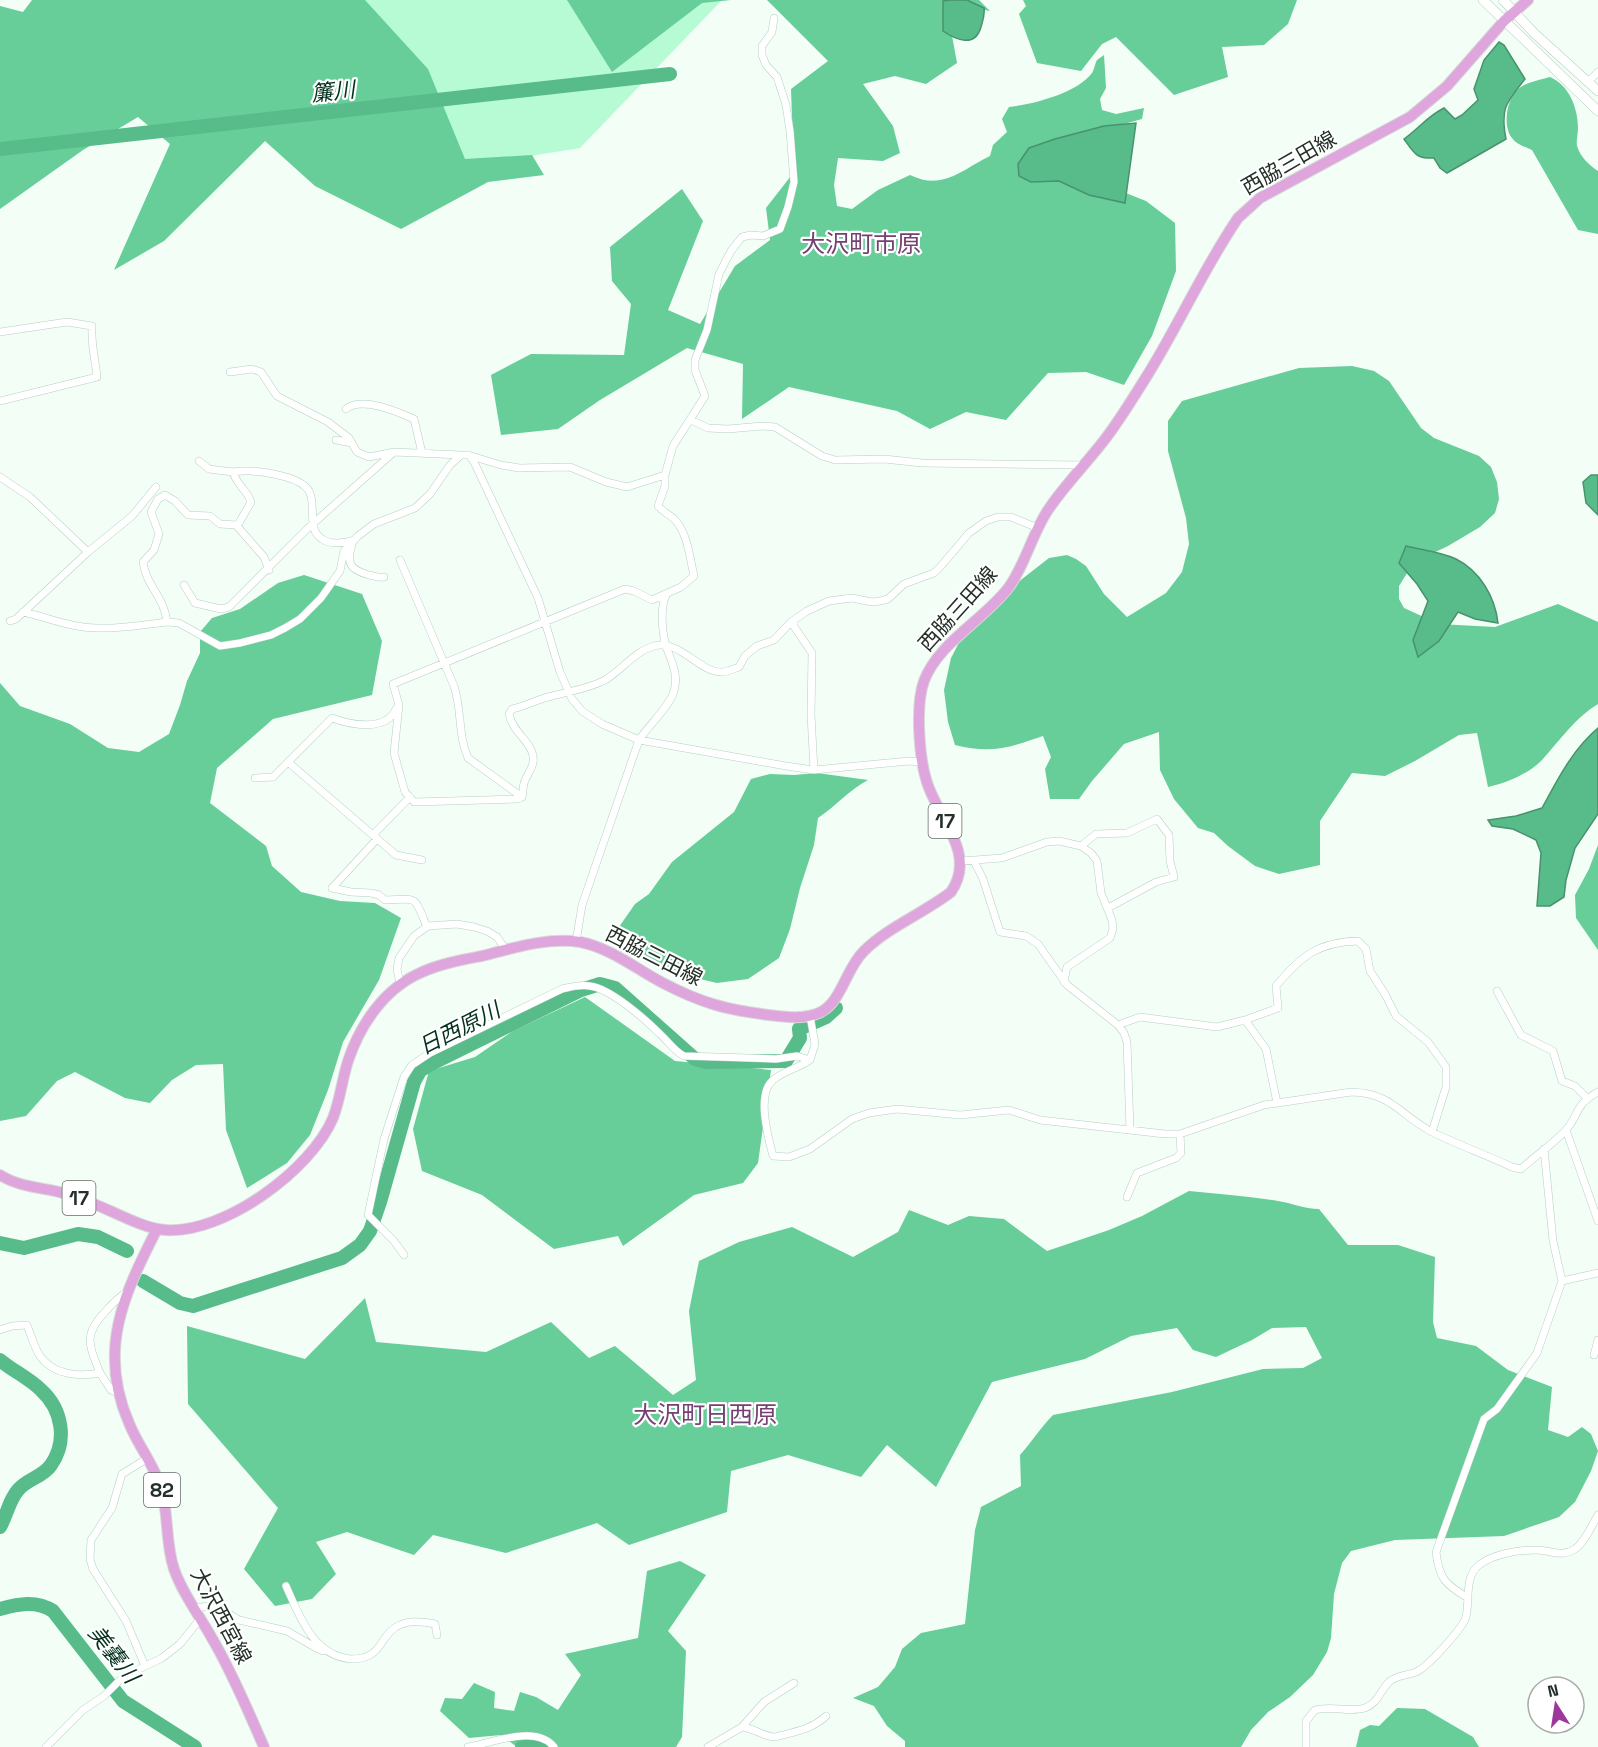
<svg xmlns="http://www.w3.org/2000/svg" width="1598" height="1747" viewBox="0 0 1598 1747" font-family="'Space Grotesk','Noto Sans JP',sans-serif">
<style>
.green{fill:#b7fbd5}
.forest{fill:#67cd99}
.water{fill:#57bc8a;stroke:#48926d;stroke-width:1.5}
.lines{fill:none;stroke-linecap:round;stroke-linejoin:round}
.river{stroke:#57bc8a;stroke-width:14}
.street-casing{stroke:#b4d1c0;stroke-width:8}
.secondary-casing{stroke:#b4d1c0;stroke-width:10}
.primary-casing{stroke:#d8dad8;stroke-width:12}
.street{stroke:#fff;stroke-width:7}
.secondary{stroke:#fff;stroke-width:9}
.primary{stroke:#dfa5dd;stroke-width:10}
.labels{text-anchor:middle;stroke-width:4.5;stroke-linejoin:round;paint-order:stroke}
.shield{fill:#fff;stroke:#666e69;stroke-width:1.5}
.shield-label{font-size:20px;font-weight:bold;fill:#253029}
.street-label{font-size:21px;fill:#253029;stroke:#fff}
.water-label{font-size:22px;font-style:italic;fill:#04321f;stroke:#fff}
.quarter-label{font-size:24px;fill:#754173;stroke:#fff}
</style>
<rect width="100%" height="100%" fill="#f2fef6"/>
<path class="green" d="M283,0H722L580,148L448,169Z"/>
<path class="forest" d="M32,0H365L428,69L465,159L532,155L544,175L488,182L401,229L315,186L265,141L164,241L114,270L170,144L138,117L83,150L0,209V6L23,12Z
M567,0H731L702,3L612,72Z
M767,0H979L990,11L951,3V30L957,63L926,84L895,76L863,84L893,126L900,153L883,161L838,158L834,185L837,206L852,209L878,190L910,175C943,191 961,170 990,156L993,145L1007,132L1002,119L1009,107C1033,104 1076,94 1092,73C1094,70 1095,64 1097,60L1104,55L1106,88L1100,99L1102,110L1116,114L1144,108L1142,119L1044,146L1090,179L1146,201L1175,223L1176,271L1152,336L1124,385L1086,372L1048,373L1006,420L966,412L930,429L897,411L789,387L742,419L743,364L687,348L600,400L558,429L501,435L491,375L531,354L624,355L631,304L612,281L610,247L682,189L703,221L668,310L700,324L735,266L770,240L766,208L794,172L791,89L828,61Z
M1023,0H1297L1288,24L1264,45L1222,47L1228,77L1174,95L1116,37L1102,44L1081,71L1037,63L1019,14L1026,6Z
M1550,77C1569,85 1578,108 1578,128C1578,134 1576,141 1577,146C1581,158 1589,165 1598,171V234L1578,230L1532,150C1525,147 1516,144 1512,138C1502,125 1507,99 1518,89C1526,82 1540,80 1550,77Z
M1352,366L1374,371L1389,381L1421,428L1434,438L1479,456L1491,467L1497,482L1499,499L1495,513L1480,527L1448,546L1414,562L1399,586V599L1404,608L1439,624L1495,627L1558,604L1598,622V704C1575,718 1560,740 1542,760C1528,774 1507,783 1488,787L1477,733L1459,735L1415,761L1385,776L1352,773L1320,821V865L1279,874L1255,866L1228,846L1214,833L1198,828L1174,799L1160,770L1159,732L1124,744L1092,781L1079,799H1050L1045,769L1051,757L1043,736C1008,748 991,754 955,745L948,722L944,690L951,658L963,635L1017,583L1049,558L1067,555L1076,559L1086,566L1104,594L1127,617L1166,593L1182,572L1189,544L1186,518L1168,451V421L1182,401L1299,368Z
M304,575L362,594L382,641L372,695L273,719L217,768L210,803L266,846L272,866L301,892L340,901L375,903L401,918L379,980L343,1042L328,1090L310,1135L287,1163L247,1188L226,1130L223,1064L196,1065L172,1080L150,1103L125,1098L75,1072L57,1081L26,1116L0,1121V683L20,706L70,724L108,748L139,752L169,734L180,705L187,681L200,653V632L212,618L240,609L278,583Z
M817,773L868,780C849,790 836,806 818,818L814,845L800,888L790,929L779,958L748,979L717,983L662,970L625,938L619,927L635,904L649,894L672,862L734,812L751,779L770,774L794,775Z
M1598,845V950L1576,918L1575,895L1589,869Z
M585,997L675,1061L771,1070L758,1163L743,1183L694,1195L623,1246L618,1236L554,1249L482,1195L422,1171L413,1129L429,1071L475,1057L513,1031Z
M1189,1191C1219,1194 1248,1196 1278,1201C1292,1203 1304,1209 1319,1209L1348,1245H1398L1435,1257L1433,1322L1437,1338L1476,1346L1508,1370L1552,1387L1548,1430L1568,1437L1582,1427L1591,1434L1598,1451L1591,1471L1575,1502L1559,1517L1504,1536L1395,1540L1351,1551L1342,1563L1334,1594L1331,1638L1327,1652L1313,1675L1290,1697L1268,1712L1251,1730L1241,1747H905V1741L887,1726L874,1706L853,1698L878,1687L895,1667L902,1649L921,1633L965,1624L975,1530L981,1507L1021,1486L1020,1455C1032,1442 1040,1428 1053,1415L1172,1392L1263,1369L1303,1368L1322,1358L1306,1327L1272,1328L1252,1340L1216,1357L1193,1350L1177,1328L1131,1336L1085,1359L992,1382L936,1487L887,1445L861,1477L788,1455L731,1471L727,1512L629,1545L597,1523L506,1553L433,1535L414,1555L347,1532L316,1542L336,1574L312,1599L275,1606L244,1569L278,1508L188,1404L187,1326L305,1359L365,1298L376,1342L486,1352L551,1322L589,1358L615,1346L673,1395L696,1380L689,1311L699,1261L739,1242L792,1227L853,1257L898,1232L909,1210L948,1225L969,1216L1004,1219L1047,1251L1109,1230L1142,1216Z
M680,1561L706,1575L668,1631L686,1651L682,1737L676,1747H517L501,1735L469,1738L440,1711L445,1698L462,1699L474,1683L495,1692L494,1708L514,1711L520,1692L536,1697L558,1710L581,1675L565,1654L638,1638L647,1571Z
M1397,1708L1425,1709L1473,1737L1479,1747H1356L1360,1730L1370,1725L1379,1726Z"/>
<path class="water" d="M950,0H967L984,8C985,15 983,20 981,27C975,48 956,40 943,31V1Z
M1499,42L1504,45L1525,79C1506,103 1500,108 1506,139L1447,173L1440,168L1434,158C1416,159 1414,153 1404,139C1418,129 1429,115 1444,108L1455,119L1462,115L1478,100L1474,89L1484,60Z
M1136,123L1125,203L1089,195L1059,181L1031,182L1019,176L1018,164L1029,148L1055,139L1104,126Z
M1591,475H1598V515L1586,503L1583,482Z
M1406,546C1421,550 1441,552 1456,559C1480,571 1495,597 1498,623L1475,619L1458,612L1439,641L1418,657L1413,640L1428,601L1417,584L1399,563Z
M1598,728V814L1575,848L1566,880L1564,897L1550,906H1537L1541,853L1536,840L1513,829L1492,826L1488,820L1516,816L1542,808C1558,779 1572,750 1598,728Z"/>
<g class="lines">
<path class="river" d="M0,149L670,74
M0,1243L24,1248L78,1234L98,1237L127,1251
M143,1281L180,1303L193,1306L342,1258L360,1245L370,1231L380,1202L414,1082L420,1071L429,1065L581,990L600,984L615,988L695,1059L706,1062L786,1061L800,1038L799,1029L826,1017L836,1008
M0,1360C13,1371 29,1378 41,1390C62,1409 68,1441 51,1465C43,1477 27,1479 18,1490C9,1500 7,1515 0,1527
M0,1609C18,1604 36,1600 53,1611L123,1701L195,1747
M522,1747H544"/>
<g class="street-casing">
<path id="street" d="M1588,82L1598,72
M0,332L67,322L92,326C91,346 95,357 97,377L0,401
M230,372L252,369L261,372L277,396L328,422L349,438L357,452L369,457L394,452
M346,409C362,396 398,412 414,419L422,453
M691,420L708,428L728,429L762,426L775,427L822,456L835,460L884,459L922,463L1084,465
M336,440L352,443
M469,455L474,462L538,598L560,672L572,699L582,711L602,724L639,740L786,766L814,770L909,761L921,762
M199,461L209,469L233,472
M0,477L30,497L88,552
M352,545C345,565 352,570 369,575C375,576 378,578 384,577
M400,560L454,686C462,710 458,736 468,758L522,797
M269,570L264,557L236,525L239,523L251,502C247,490 236,484 233,472C249,468 300,475 309,491C317,506 306,529 322,539C331,545 344,543 354,540
M184,585L195,603L221,609L229,607L307,529L394,452L461,455
M23,612C47,617 71,628 97,628C120,629 144,625 167,622L179,623L220,646L240,643L271,635L285,628L300,619L321,598L340,571L344,551L358,536L374,524L415,508L430,494L450,465L461,455H468L501,465L519,468L570,467L606,482L627,487L665,475
M10,621L16,619L88,552L132,516L156,487
M167,622C164,596 146,586 143,562L154,550L159,534L151,512L158,499L165,495L175,501L188,515L210,516L220,524L236,525
M791,622L812,653L811,715L814,770
M288,762L396,855L422,860
M255,778L273,777L332,718C351,725 386,732 396,709
M522,797L518,799L414,802L405,792L394,753L399,705L393,684L625,589L634,591L652,600L681,587L694,576C690,559 688,535 676,521C671,515 664,513 658,506L665,486V475L673,446L705,396L695,370V360L707,330L719,274L731,251L742,237L751,235L763,236L780,229L788,207L794,182L790,131L786,105L777,77L766,65L762,55V46L772,32L774,18
M522,797C523,793 523,787 524,783C527,773 535,767 533,756C531,741 513,733 509,714L512,709C526,706 538,699 552,696C570,691 588,689 605,680C622,670 635,651 654,646C679,639 699,672 721,672C727,672 733,669 739,667L745,656L757,646L774,640L791,622L807,611L829,601L852,598L872,602L880,601L888,599L904,584L934,573L941,566L969,533L986,521L998,517H1011L1038,528
M373,835L410,797
M1081,846L1096,834L1127,833L1157,819L1169,835L1170,861L1174,877L1156,882L1108,908
M961,861L1002,858L1047,842L1059,841L1081,846L1091,853L1097,861L1101,893L1112,920L1113,929L1110,938L1067,967L1064,982
M974,861L983,879L1000,932L1026,936L1038,944L1067,985L1118,1025L1124,1033L1127,1042L1130,1130
M332,888L351,892L371,893L379,895L385,900C419,899 413,894 427,927
M332,888L377,839
M576,942L582,905L639,740C649,725 670,706 674,691C679,674 671,661 666,646C662,632 660,608 666,595
M400,984L397,969L399,958L414,936L428,926L457,924L474,927L487,931L497,937L506,950
M1497,991L1521,1035L1553,1051L1562,1081L1575,1086L1587,1098
M810,1016L815,1044L810,1060C799,1068 783,1071 773,1080C756,1094 768,1137 773,1156L789,1157L810,1149L852,1119L869,1113L897,1109L960,1115L1009,1110L1040,1120L1165,1134H1180L1264,1105L1351,1092C1393,1093 1400,1116 1434,1133C1459,1145 1486,1155 1512,1167L1521,1169C1535,1156 1552,1145 1565,1131C1580,1115 1573,1106 1598,1092
M1245,1020L1266,1049L1277,1103
M1118,1025L1140,1017L1217,1027L1245,1020L1278,1008L1276,986C1301,956 1318,942 1358,941L1366,949L1370,971L1385,994L1396,1016L1428,1042L1446,1067V1087L1432,1132
M1566,1130L1598,1221
M1127,1197L1137,1173L1176,1158L1181,1153L1180,1134
M404,1255L394,1241L368,1215L384,1139L404,1077L412,1065L430,1053L562,989C571,987 580,984 590,986C611,989 645,1019 660,1034C669,1042 674,1051 684,1056L776,1059L797,1056L810,1060
M1562,1281L1598,1273
M0,1330L12,1326L27,1325C31,1335 34,1347 40,1356C53,1375 79,1377 100,1373L111,1390L118,1393
M1594,1355L1598,1340
M100,1373C89,1345 83,1335 105,1312C112,1304 118,1297 127,1292
M286,1586C299,1615 313,1656 351,1659C359,1659 367,1658 373,1653C381,1647 384,1637 391,1631C403,1619 420,1621 435,1624L437,1635
M1468,1598C1446,1585 1439,1579 1436,1552L1484,1419L1497,1409L1537,1353L1562,1281L1553,1241L1544,1149
M194,1609L206,1606L224,1611L239,1620L287,1631L318,1649L323,1651L324,1649
M145,1666L126,1621L93,1569L90,1559L91,1540L112,1508L122,1474L148,1458
M742,1727C754,1728 764,1737 775,1737C794,1732 811,1730 826,1716
M46,1747L83,1710L104,1696L119,1681L133,1672L162,1658L180,1644L200,1619
M468,1747C491,1743 536,1724 554,1747
M708,1747L742,1727L764,1702L794,1683
M1306,1747V1721L1315,1710C1332,1705 1349,1713 1365,1708C1378,1703 1380,1691 1389,1682C1397,1674 1409,1676 1418,1671C1429,1665 1463,1628 1466,1617C1470,1600 1464,1577 1479,1565C1493,1554 1518,1550 1536,1550C1551,1550 1561,1558 1575,1549C1585,1542 1592,1525 1598,1515"/>
</g>
<g class="secondary-casing">
<path id="secondary" d="M1483,0L1598,111
M1503,0L1534,33L1598,91"/>
</g>
<g class="primary-casing">
<path id="primary" d="M0,1175C17,1186 36,1187 55,1191C69,1194 81,1199 94,1204C115,1212 144,1229 166,1230C224,1234 311,1170 333,1118C340,1100 342,1080 348,1061C360,1025 384,989 420,973C439,964 461,960 482,956C513,948 548,937 580,942C611,948 636,969 663,983C701,1003 727,1010 769,1015C786,1017 804,1020 821,1012C842,1001 846,968 864,951C888,927 924,913 951,892C976,856 942,822 929,788C919,763 915,706 924,681C938,643 985,619 1009,587C1025,565 1032,534 1048,510C1064,486 1084,466 1102,443C1118,423 1131,401 1145,379C1178,327 1203,269 1238,218L1260,198L1410,117L1447,86L1504,21L1528,0
M157,1229C124,1294 97,1350 129,1423C138,1446 154,1464 161,1488C169,1514 165,1542 174,1569C183,1595 200,1616 213,1640C233,1674 248,1711 264,1747"/>
</g>
<use href="#street" class="street"/>
<use href="#secondary" class="secondary"/>
<use href="#primary" class="primary"/>
</g>
<g class="labels">
<g class="shield">
<rect x="928.5" y="804" width="33" height="34" rx="4.5"/>
<rect x="62.5" y="1181" width="33" height="34" rx="4.5"/>
<rect x="144" y="1473" width="36" height="34" rx="4.5"/>
</g>
<g class="shield-label">
<text x="945" y="828">17</text>
<text x="79" y="1205">17</text>
<text x="162" y="1497">82</text>
</g>
<g class="street-label">
<text transform="translate(1289 163) rotate(-30)" y="7">西脇三田線</text>
<text transform="translate(958 609) rotate(-48)" y="7">西脇三田線</text>
<text transform="translate(654 956) rotate(27)" y="7">西脇三田線</text>
<text transform="translate(221 1616) rotate(62)" y="7">大沢西宮線</text>
</g>
<g class="water-label">
<text transform="translate(333 91) rotate(-6)" y="8">簾川</text>
<text transform="translate(459 1028) rotate(-27)" y="8">日西原川</text>
<text transform="translate(114 1654) rotate(52)" y="8">美嚢川</text>
</g>
<g class="quarter-label">
<text x="861" y="252">大沢町市原</text>
<text x="705" y="1423">大沢町日西原</text>
</g>
</g>
<g transform="translate(1556 1705) rotate(348)"><circle r="28" fill="#ffffff" stroke="#a8aca9" stroke-width="1.5"/>
<path d="M0-4.5L10 22L0 15L-10 22Z" fill="#9d379b"/>
<text y="-9" font-size="16" font-weight="bold" text-anchor="middle" fill="#253029">N</text>
</g>
</svg>
